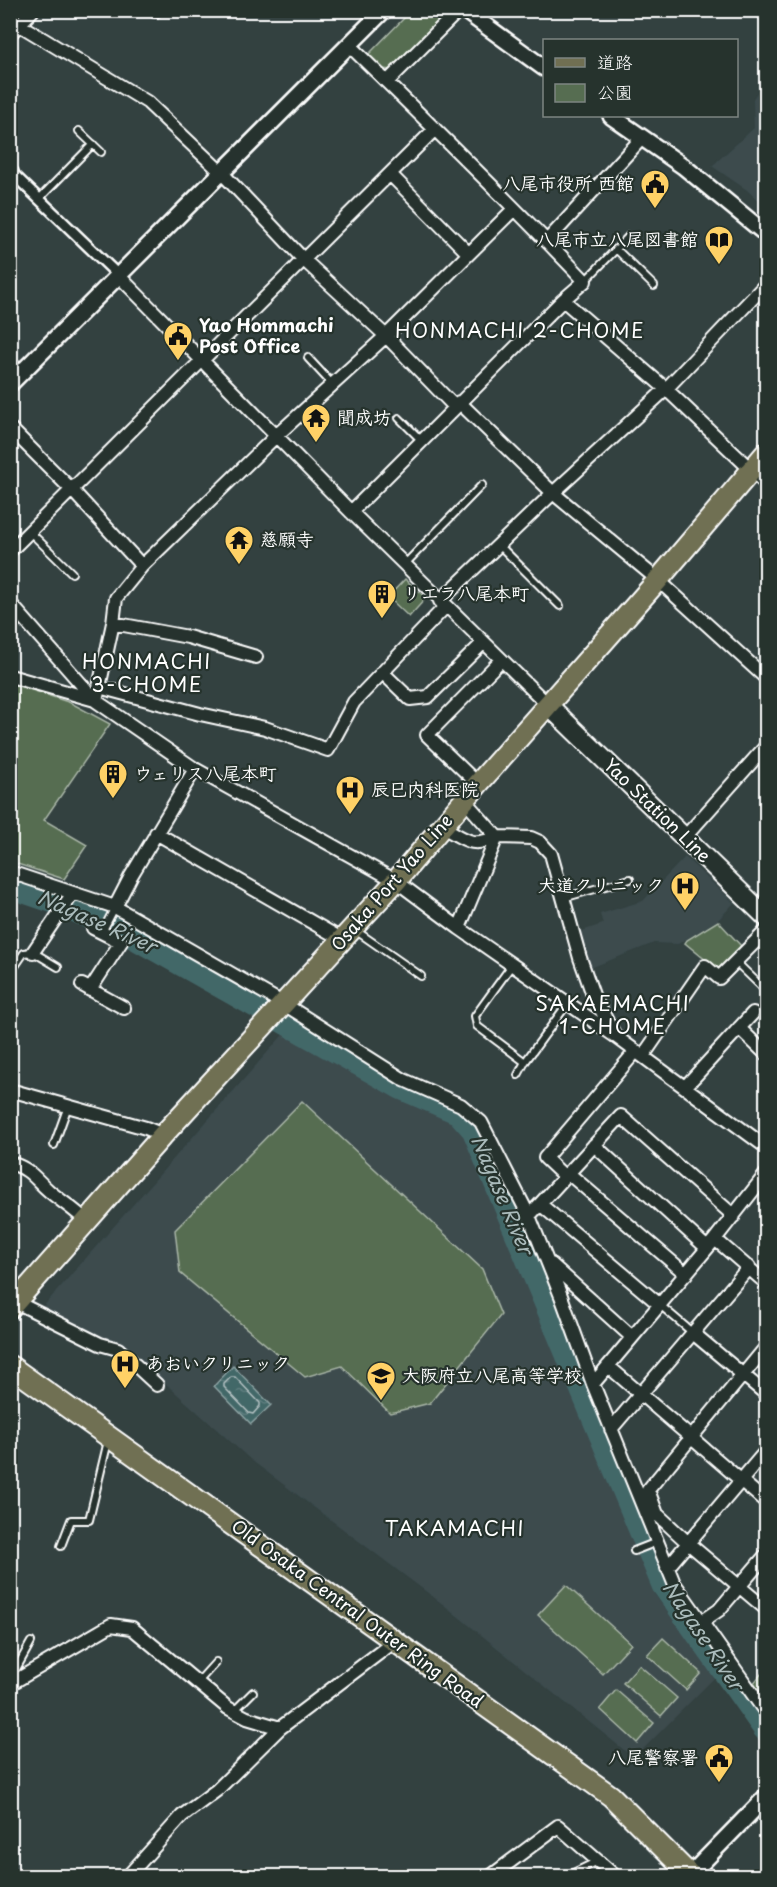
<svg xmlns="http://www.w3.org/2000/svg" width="777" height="1887" viewBox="0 0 777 1887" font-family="'Playpen Sans','Klee One',sans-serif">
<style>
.built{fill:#3c4b4e}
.green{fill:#566d51;stroke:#aab6a8;stroke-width:1.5}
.water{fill:url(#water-ripples);stroke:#8ea4a4;stroke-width:1.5}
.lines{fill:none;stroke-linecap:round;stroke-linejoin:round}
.shore{stroke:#b4c2c3;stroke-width:1.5}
.river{stroke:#436768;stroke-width:27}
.service-casing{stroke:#fff;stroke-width:10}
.pedestrian-casing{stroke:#fff;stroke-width:14}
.minor-casing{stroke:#fff;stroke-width:16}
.tertiary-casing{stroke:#fff;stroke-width:20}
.secondary-casing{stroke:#fff;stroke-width:22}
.primary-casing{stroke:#fff;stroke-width:24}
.service{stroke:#26332d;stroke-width:6}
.pedestrian{stroke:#26332d;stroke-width:9}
.minor{stroke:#26332d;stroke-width:12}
.tertiary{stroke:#26332d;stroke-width:15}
.secondary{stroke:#26332d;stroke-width:18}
.primary{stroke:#706f52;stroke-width:20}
.labels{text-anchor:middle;stroke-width:4.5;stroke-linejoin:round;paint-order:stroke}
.poi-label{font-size:18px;font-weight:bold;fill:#fff;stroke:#26332d;text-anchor:start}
.street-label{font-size:18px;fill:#fff;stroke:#26332d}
.neighbourhood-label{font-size:20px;letter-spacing:1.5px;fill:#fff;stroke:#26332d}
.water-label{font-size:20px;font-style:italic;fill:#abb;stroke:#26332d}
</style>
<defs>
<pattern id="water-ripples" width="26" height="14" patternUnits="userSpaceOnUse" patternTransform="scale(1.5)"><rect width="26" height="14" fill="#436768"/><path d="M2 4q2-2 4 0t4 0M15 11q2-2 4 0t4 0" fill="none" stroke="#5f7e7f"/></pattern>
</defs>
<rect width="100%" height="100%" fill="#334140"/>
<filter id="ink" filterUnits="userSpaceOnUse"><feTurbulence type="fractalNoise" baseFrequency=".0167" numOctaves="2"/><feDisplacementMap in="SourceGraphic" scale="12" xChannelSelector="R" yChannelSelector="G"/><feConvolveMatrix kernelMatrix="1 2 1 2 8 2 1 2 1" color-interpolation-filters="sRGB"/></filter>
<g filter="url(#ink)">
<path class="built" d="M766,79V208L747,190L712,166L754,128L753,99Z
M685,857L734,903L719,919L678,944L654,943L590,968L579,932L603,924L600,914L643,901Z
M289,1028L389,1090L441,1112L472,1138L655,1595L716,1676L634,1758L444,1605L251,1460L120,1343L105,1341L41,1309Z"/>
<path class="green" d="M411,11H429L443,17L391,70L383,69L368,55Z
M405,579L426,598L409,617L388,597Z
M11,683L71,703L110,724L44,820L87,845L64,879L11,862Z
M718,921L742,947L718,970L685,943L687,940Z
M302,1101L482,1269L501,1315L430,1403L390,1413L342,1366L305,1377L180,1273L175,1230Z
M566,1585L631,1644L603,1674L538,1615Z
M663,1638L701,1673L686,1690L647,1655Z
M639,1665L677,1698L661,1716L623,1683Z
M766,1668V1703L753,1684Z
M616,1690L654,1723L637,1743L600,1709Z"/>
<path class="water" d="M233,1366L271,1405L251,1424L214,1386Z"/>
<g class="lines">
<path class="shore" d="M231,1377H235L260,1403V1406L253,1414L249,1413L224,1387V1384Z"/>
<path class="river" d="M10,885L60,902L133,935L401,1086L459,1111L475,1129L665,1585L766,1728"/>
<g class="service-casing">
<path id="service" d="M79,131L101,152
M39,199L93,144
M616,249L654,286
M585,281L629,236
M308,358L332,384
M399,418L422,441
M30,532L72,573
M499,545L560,606
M405,564L482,485
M563,898L630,879
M355,930L421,976
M102,932L115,907
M736,962L766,991
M512,965L475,1016L477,1026L525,1062
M13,969L24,953L33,952L58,967
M518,1075L525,1062L568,1003
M54,1145L68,1106
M660,1305L693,1333
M61,1546L71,1520H89L108,1441
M634,1551L657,1542
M10,1680L31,1642
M197,1683L216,1662
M234,1711L253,1692
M567,1876L598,1861"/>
</g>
<g class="pedestrian-casing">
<path id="pedestrian" d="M10,171L119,276"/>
</g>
<g class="minor-casing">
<path id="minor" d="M155,11V10
M10,19L147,102L222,173L304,260L386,336L455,407
M10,34L33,10
M350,46C429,123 509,201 585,281L563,300L351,512
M387,82L459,10
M10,173L12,172
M390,174L468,253
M547,241L642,138
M119,276L351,512L548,705
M563,300L666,389L766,484
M459,402L553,493L658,580L766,678
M10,428L72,490L142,566
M10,551L435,129
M440,601L553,493L666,389L766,284
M10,603L96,701L195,769L396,881L459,928L615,1036L766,1147
M113,623L188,637L256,657
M382,672L410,699L428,697L483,643
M10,676L95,700
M99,687L200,714L265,728L328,750L354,702L446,606
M96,701L113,623L116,598L142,566L277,435L386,336L514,209
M478,784L427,735L501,660
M443,827C466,840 471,848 497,837L464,800
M156,833L343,940
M684,838L766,746
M10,872L115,907L284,1004L404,1080L461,1105L481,1122L529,1216L561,1296L593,1384L674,1583L766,1713
M115,907L131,876L195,769
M459,928L497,837L531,838L540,842L551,854L580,958L593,995L613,1032
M33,952L73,893
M82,985L124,1008
M90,990L121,942L93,928
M739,1028L766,1054
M643,1056L705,966L719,978L766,931
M685,1087L753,1013
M10,1090L146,1128L163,1135
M594,1145L707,1248
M10,1163C31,1169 34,1178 49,1191C62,1202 76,1210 87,1222
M568,1173L686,1274
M565,1177L545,1158L636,1051
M540,1204L660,1305
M529,1216L621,1116L734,1216
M715,1239L766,1283
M551,1264L632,1337
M12,1300L100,1344L118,1349L157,1385
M693,1333L766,1394
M766,1347L648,1490L657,1514L688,1543L766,1609
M608,1366L766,1502
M593,1384L715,1239L766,1174
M611,1429L749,1267
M667,1568L766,1451
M700,1623L719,1610L766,1555
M10,1684L111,1625L132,1628L228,1708L247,1718L280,1728
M128,1876L182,1816L217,1790L280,1728L395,1641
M491,1876L558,1826L615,1876"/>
</g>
<g class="tertiary-casing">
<path id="tertiary" d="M464,10L544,68
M611,116L683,166L766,234
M10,384L384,10
M690,1875L766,1797"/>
</g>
<g class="secondary-casing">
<path id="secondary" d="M548,705L766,917"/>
</g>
<g class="primary-casing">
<path id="primary" d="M10,1308L163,1135L396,881L478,784L658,580L766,453
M10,1366L611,1796L691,1876"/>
</g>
<use href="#service" class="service"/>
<use href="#pedestrian" class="pedestrian"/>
<use href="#minor" class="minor"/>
<use href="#tertiary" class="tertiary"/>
<use href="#secondary" class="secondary"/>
<use href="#primary" class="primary"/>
</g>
</g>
<defs>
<g id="civic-pin" transform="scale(1.5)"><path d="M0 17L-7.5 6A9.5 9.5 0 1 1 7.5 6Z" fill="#ffd166" stroke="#26332d"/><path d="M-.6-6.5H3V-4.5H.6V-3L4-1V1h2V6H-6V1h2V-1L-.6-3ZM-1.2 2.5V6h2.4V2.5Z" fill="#111"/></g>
<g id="library-pin" transform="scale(1.5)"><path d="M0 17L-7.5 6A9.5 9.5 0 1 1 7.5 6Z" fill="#ffd166" stroke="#26332d"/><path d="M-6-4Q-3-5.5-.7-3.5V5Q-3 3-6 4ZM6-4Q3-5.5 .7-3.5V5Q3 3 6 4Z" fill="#111"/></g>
<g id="temple-pin" transform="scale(1.5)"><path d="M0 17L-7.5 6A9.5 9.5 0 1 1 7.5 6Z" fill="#ffd166" stroke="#26332d"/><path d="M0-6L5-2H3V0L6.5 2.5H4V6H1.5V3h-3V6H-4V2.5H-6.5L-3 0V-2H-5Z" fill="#111"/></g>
<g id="building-pin" transform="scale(1.5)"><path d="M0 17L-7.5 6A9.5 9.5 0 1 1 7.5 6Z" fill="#ffd166" stroke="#26332d"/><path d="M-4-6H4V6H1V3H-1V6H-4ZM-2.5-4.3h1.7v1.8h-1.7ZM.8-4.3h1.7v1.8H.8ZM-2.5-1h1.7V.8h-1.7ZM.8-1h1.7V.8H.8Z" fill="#111"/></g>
<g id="hospital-pin" transform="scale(1.5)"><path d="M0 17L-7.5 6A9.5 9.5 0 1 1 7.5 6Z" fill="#ffd166" stroke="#26332d"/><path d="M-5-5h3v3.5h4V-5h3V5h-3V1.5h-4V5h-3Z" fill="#111"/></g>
<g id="school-pin" transform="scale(1.5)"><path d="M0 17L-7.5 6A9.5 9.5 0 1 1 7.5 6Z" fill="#ffd166" stroke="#26332d"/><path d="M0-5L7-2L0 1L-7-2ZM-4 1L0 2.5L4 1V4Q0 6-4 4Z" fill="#111"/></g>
</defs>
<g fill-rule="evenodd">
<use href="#civic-pin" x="655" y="184"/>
<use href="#library-pin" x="719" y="240"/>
<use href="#civic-pin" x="178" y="336"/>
<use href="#temple-pin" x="316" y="418"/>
<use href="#temple-pin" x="239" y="540"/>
<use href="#building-pin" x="382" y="594"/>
<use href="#building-pin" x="113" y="774"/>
<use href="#hospital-pin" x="350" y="790"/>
<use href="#hospital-pin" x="685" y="886"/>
<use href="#hospital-pin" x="125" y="1364"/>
<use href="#school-pin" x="381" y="1376"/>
<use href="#civic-pin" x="719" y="1758"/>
</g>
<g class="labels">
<g class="poi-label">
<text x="634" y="190" text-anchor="end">八尾市役所 西館</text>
<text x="698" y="246" text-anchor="end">八尾市立八尾図書館</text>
<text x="199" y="332">Yao Hommachi<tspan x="199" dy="21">Post Office</tspan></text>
<text x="337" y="424">聞成坊</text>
<text x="260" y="546">慈願寺</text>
<text x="403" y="600">リエラ八尾本町</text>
<text x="134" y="780">ウェリス八尾本町</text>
<text x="371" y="796">辰巳内科医院</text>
<text x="664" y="892" text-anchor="end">大道クリニック</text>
<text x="146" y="1370">あおいクリニック</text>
<text x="402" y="1382">大阪府立八尾高等学校</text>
<text x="698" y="1764" text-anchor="end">八尾警察署</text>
</g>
<g class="street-label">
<text transform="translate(657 811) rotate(44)" y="6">Yao Station Line</text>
<text transform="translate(392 883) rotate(-49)" y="6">Osaka Port Yao Line</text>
<text transform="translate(357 1614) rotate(36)" y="6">Old Osaka Central Outer Ring Road</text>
</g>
<g class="neighbourhood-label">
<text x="520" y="338">HONMACHI 2-CHOME</text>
<text x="147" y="669">HONMACHI<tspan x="147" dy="23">3-CHOME</tspan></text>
<text x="613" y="1011">SAKAEMACHI<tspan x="613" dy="23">1-CHOME</tspan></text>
<text x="455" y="1536">TAKAMACHI</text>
</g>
<g class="water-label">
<text transform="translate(97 922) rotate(24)" y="7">Nagase River</text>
<text transform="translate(502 1195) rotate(67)" y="7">Nagase River</text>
<text transform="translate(703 1636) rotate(56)" y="7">Nagase River</text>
</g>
</g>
<rect width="777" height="1887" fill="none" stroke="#26332d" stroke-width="36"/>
<rect x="18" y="18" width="741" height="1851" fill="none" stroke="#fff" stroke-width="2" filter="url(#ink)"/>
<rect x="543" y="39" width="195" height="78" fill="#26332d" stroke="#7d8581" stroke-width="1.5"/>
<rect x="555" y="58" width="30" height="9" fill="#706f52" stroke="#7d8581" stroke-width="1.5"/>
<text x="597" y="69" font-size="18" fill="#ffffff">道路</text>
<rect x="555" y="84" width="30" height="18" fill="#566d51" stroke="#7d8581" stroke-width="1.5"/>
<text x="597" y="99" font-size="18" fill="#ffffff">公園</text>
</svg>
